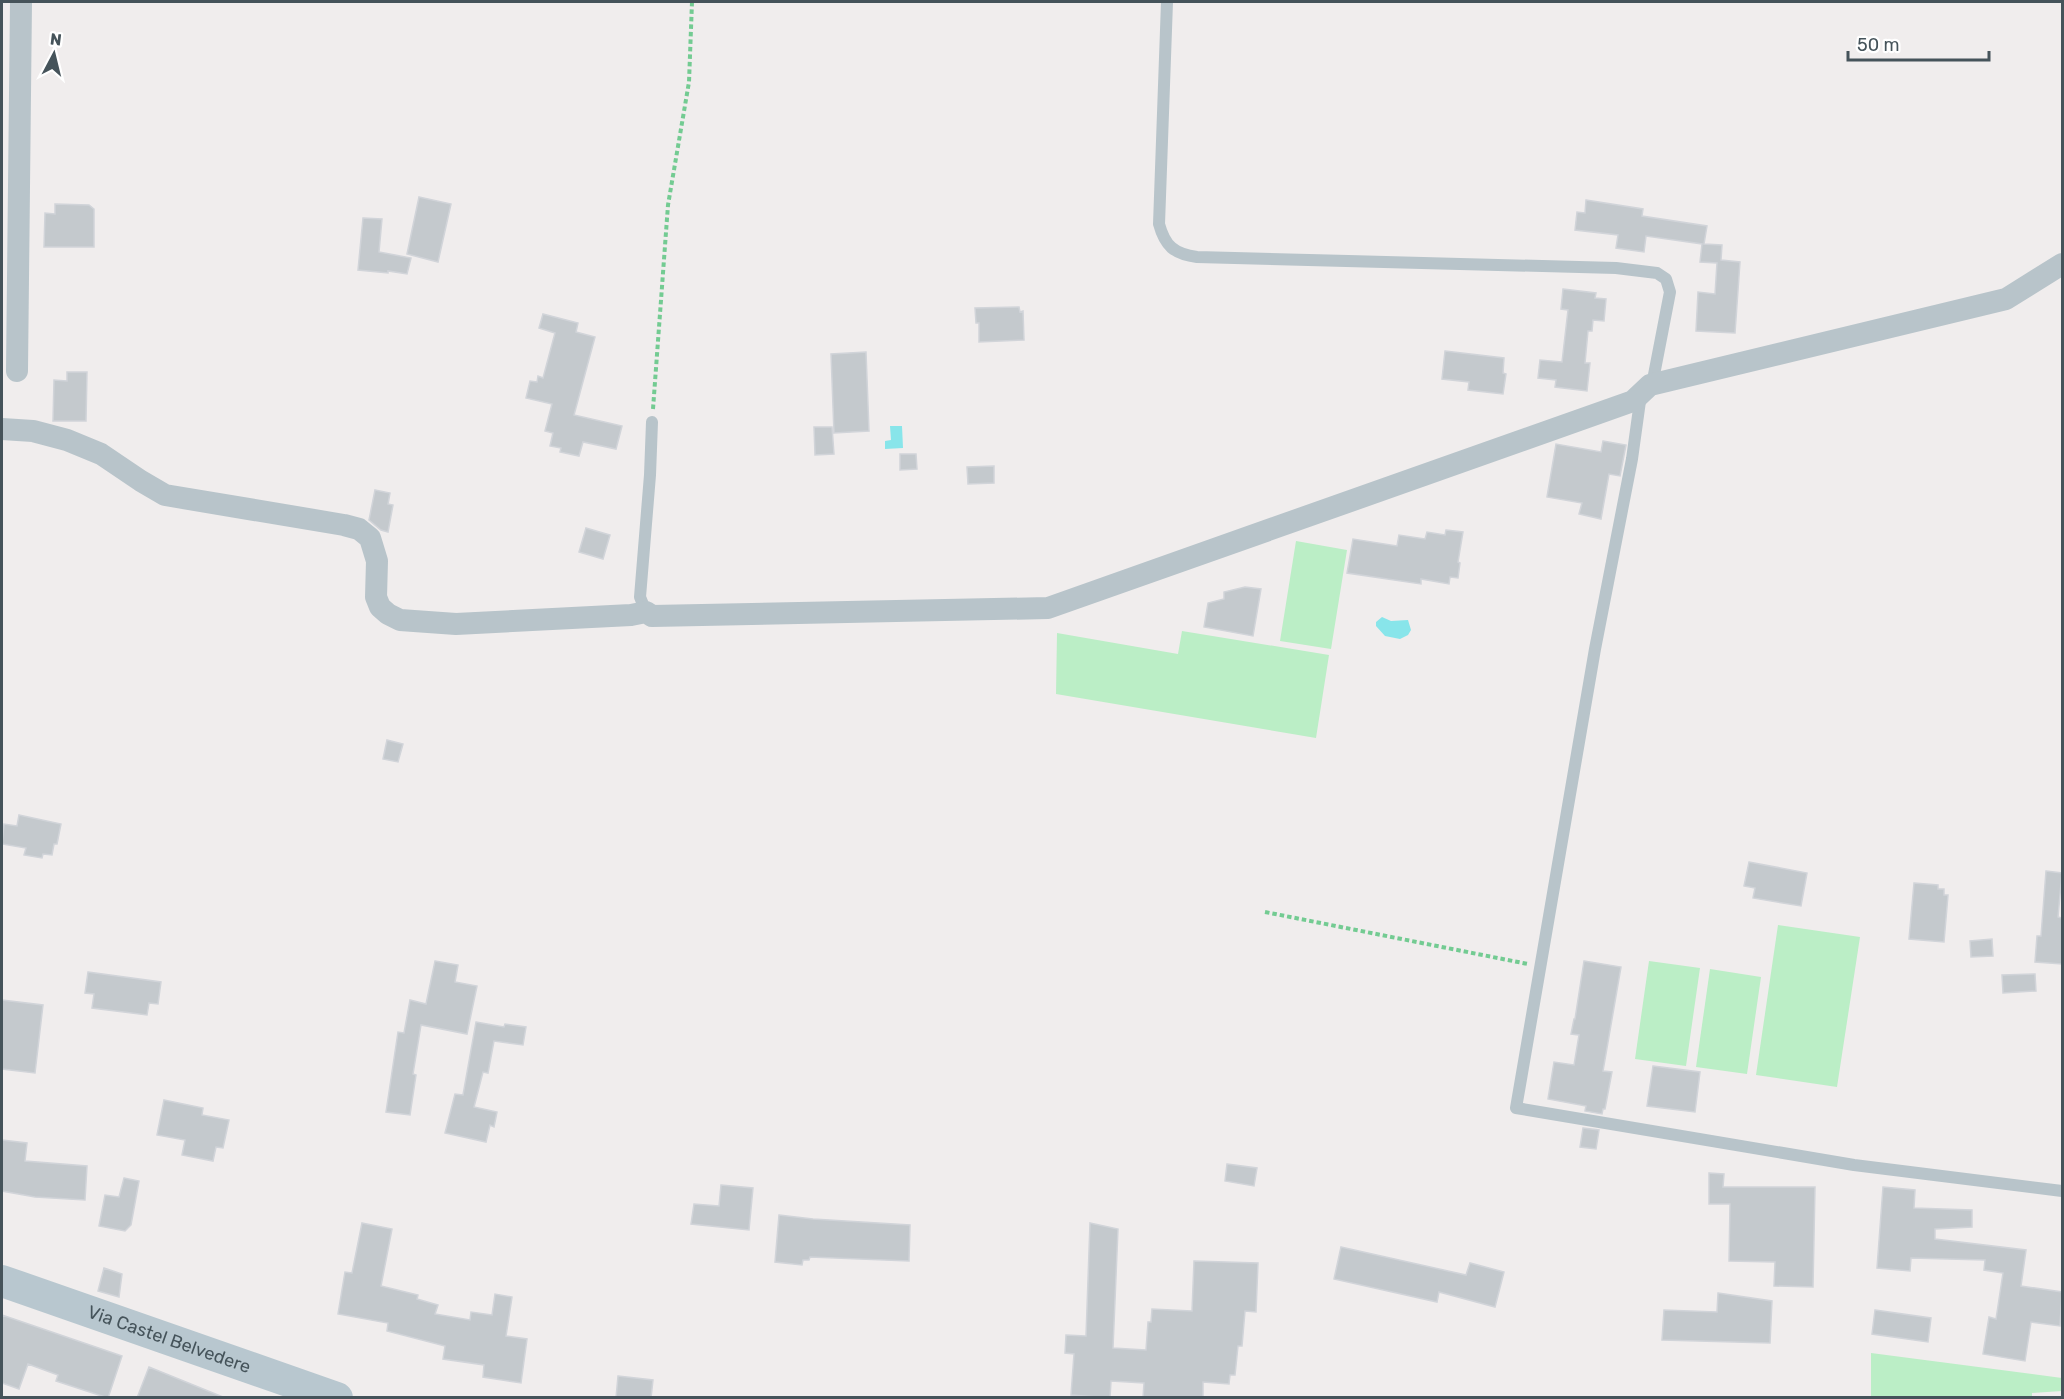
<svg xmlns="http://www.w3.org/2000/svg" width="2064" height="1399" viewBox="0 0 2064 1399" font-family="Rubik,sans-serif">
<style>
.green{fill:#bbeec6}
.water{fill:#88e5ea}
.building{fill:#c4c9cd;stroke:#d1d4d9;stroke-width:1.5}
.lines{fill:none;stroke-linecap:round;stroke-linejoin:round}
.path{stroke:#73cb92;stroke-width:4;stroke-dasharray:4.5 3;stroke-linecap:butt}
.lane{stroke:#b8c4ca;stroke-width:12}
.street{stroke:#b8c4ca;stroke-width:22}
.secondary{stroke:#b8c7cf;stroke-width:32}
.labels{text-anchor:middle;stroke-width:4.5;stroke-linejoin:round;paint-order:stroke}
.street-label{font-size:18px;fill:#45535a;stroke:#fff}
</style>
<rect width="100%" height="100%" fill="#f0eded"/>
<path class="green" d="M1296,541L1347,550L1331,649L1280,641Z
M1182,631L1329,655L1316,738L1056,694L1057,633L1178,654Z
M1778,925L1860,937L1837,1087L1756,1075Z
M1649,961L1700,968L1686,1066L1635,1059Z
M1710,969L1761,977L1747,1074L1696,1067Z
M1871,1353L2062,1378V1391L2032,1393V1398L1871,1397Z"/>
<path class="water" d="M890,426H902L903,448L885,449V441L891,440Z
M1382,617L1391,621L1408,620L1411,630L1408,635L1400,639L1385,636L1376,626V622Z"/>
<path class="building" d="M419,197L451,204L438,262L407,254Z
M1586,200L1643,209L1642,216L1707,226L1704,244L1722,245L1721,260L1740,262L1735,333L1696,331L1698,292L1715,294L1717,263L1700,262L1702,244L1646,236L1644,252L1616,248L1618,235L1575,230L1577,212L1585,213Z
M55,204L89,205L94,209V247H44L45,213L55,214Z
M363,218L382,219L379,252L411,258L407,274L388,271V273L358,270Z
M1563,289L1596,293L1595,298L1606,299L1604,321L1593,320L1592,331H1588L1585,363H1590L1587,391L1555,387L1556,380L1538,378L1540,360L1562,362L1568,310L1561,309Z
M1019,307L1020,312L1023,311L1024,340L979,342V323H976L975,308Z
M543,314L578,323L576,332L595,337L574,415L622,426L616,449L583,442L579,456L560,452L561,448L550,446L553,433L545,431L552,404L526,398L530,381L537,382L538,376L543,378L555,333L539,328Z
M1445,351L1504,358L1503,373L1506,374L1503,394L1468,390L1469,382L1442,379Z
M866,352L869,431L834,433L831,354Z
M67,372H87L86,421H53L54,380L67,381Z
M814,427H832L834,454L815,455Z
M1603,441L1626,445L1620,476L1609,474L1601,519L1579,514L1582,503L1547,497L1556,444L1601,452Z
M900,454H916L917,469L900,470Z
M994,466V483L968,484L967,467Z
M375,490L390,493L388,504L393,505L388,532L381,530L369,520Z
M586,528L610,535L603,559L579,552Z
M1446,530L1463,532L1458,562L1460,563L1458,578L1450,577L1449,584L1421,579V584L1347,573L1353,539L1397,546L1399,535L1425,539L1427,532L1445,535Z
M1245,587L1261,589L1253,636L1204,627L1208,603L1224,599V592Z
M387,740L403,744L398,762L383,759Z
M19,815L61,824L57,844H54L52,855L43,854L42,858L24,855L26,848L2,844L4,824L17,826Z
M1749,862L1807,873L1801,906L1753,898L1755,888L1744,886Z
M2046,871L2062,873L2058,917L2062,918V964L2035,962L2037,936H2041Z
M1914,883L1938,885V889H1944V895H1948L1944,942L1909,939Z
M1992,939L1993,956L1971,957L1970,941Z
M435,961L458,965L455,982L477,986L467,1034L421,1025L413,1074L416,1075L410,1115L386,1112L398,1032L404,1033L410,1000L426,1004Z
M1584,961L1621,967L1603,1071L1612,1072L1605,1109H1603L1602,1114L1585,1111L1586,1106L1548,1099L1554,1062L1574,1065L1579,1035L1571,1034L1574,1019H1575Z
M88,972L161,982L158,1004L149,1003L147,1015L92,1008L94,994L85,993Z
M2035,974L2036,991L2003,993L2002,975Z
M2,1000L43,1005L35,1073L2,1069Z
M476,1022L504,1027L505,1024L526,1027L523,1045L494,1041L488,1073L483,1072L474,1107L497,1112L494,1127L490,1125L486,1142L445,1133L455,1094L463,1095Z
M1653,1066L1700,1072L1695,1112L1647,1106Z
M164,1100L203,1108L202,1115L229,1120L223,1148L216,1147L213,1161L182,1155L185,1140L157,1135Z
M1583,1128L1599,1130L1596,1149L1580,1147Z
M2,1140L27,1143L25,1161L87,1166L85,1200L35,1197L2,1191Z
M1227,1164L1257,1168L1254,1186L1225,1181Z
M1709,1173L1724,1174L1723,1187H1815L1813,1287L1774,1286L1775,1262L1729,1261L1730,1204H1709Z
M124,1178L139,1181L131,1225L125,1231L99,1226L105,1195L119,1197Z
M721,1185L753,1188L749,1230L691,1224L694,1204L719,1206Z
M1883,1187L1915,1190L1914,1208L1972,1210V1227L1935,1229V1239L2026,1250L2021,1286L2062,1292L2060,1326L2031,1322L2025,1361L1983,1354L1989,1317L1996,1319L2003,1273L1984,1270L1985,1260L1911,1258L1910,1271L1877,1268Z
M779,1215L813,1219L910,1225L909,1261L810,1257L809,1260H803L802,1265L775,1262Z
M362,1223L392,1229L381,1286L418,1295L417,1299L438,1305L435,1314L470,1320L471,1312L492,1315L495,1294L512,1297L506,1336L527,1339L521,1383L483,1377L484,1365L443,1359L445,1346L387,1331L388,1323L338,1314L345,1272L352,1273Z
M1090,1223L1118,1229L1113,1348L1146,1350L1148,1322H1151L1152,1309L1192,1311L1194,1261L1258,1263L1256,1312L1245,1311L1242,1346H1238L1235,1375H1230L1229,1384L1203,1382V1398H1143L1144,1383L1111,1381L1110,1398L1071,1395L1074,1354L1065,1353L1066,1335L1086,1336Z
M1341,1247L1466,1275L1470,1263L1504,1272L1495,1307L1439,1292L1437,1302L1334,1279Z
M104,1268L122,1274L119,1297L98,1291Z
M1718,1293L1772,1301L1770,1343L1662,1340L1664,1310L1717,1312Z
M1875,1310L1931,1318L1928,1342L1872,1334Z
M2,1315L122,1356L108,1398L56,1381L58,1375L28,1364L19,1389L2,1383Z
M149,1367L223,1397V1398H137Z
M618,1376L653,1380L651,1398H616Z"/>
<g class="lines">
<path class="path" d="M653,409L668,205L689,82L692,2
M1265,912L1528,964"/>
<path class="lane" d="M1167,2L1159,224C1165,246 1174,254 1197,257L1616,268L1657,273L1666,279L1670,292L1653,380L1650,385
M1641,394L1632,459L1595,649L1516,1108L1854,1165L2062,1191
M646,612L640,597L650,475L652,422"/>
<path class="street" d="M17,371L21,2
M2,429L33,431L67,440L101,454L141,481L165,495L344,525L359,529L370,538L377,561L376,597L380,607L388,614L400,620L456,624L631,615L646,612L652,616L1048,608L1633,401L1650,385L2006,299L2062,264"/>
<path class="secondary" id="s1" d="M2,1281L337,1398"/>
</g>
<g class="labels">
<g class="street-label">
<text dy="6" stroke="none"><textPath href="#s1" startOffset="177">Via Castel Belvedere</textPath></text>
</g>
</g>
<rect width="2064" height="1399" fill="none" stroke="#45535a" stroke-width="6"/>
<g transform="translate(54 54) rotate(7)" stroke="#ffffff" stroke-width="4.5" paint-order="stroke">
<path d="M0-4.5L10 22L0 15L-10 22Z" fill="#45535a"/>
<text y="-9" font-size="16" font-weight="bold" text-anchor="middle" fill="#45535a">N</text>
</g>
<path d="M1848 51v9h141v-9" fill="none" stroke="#45535a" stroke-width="3"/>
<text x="1857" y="51" font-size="18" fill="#45535a" stroke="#ffffff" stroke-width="4.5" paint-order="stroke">50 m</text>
</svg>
